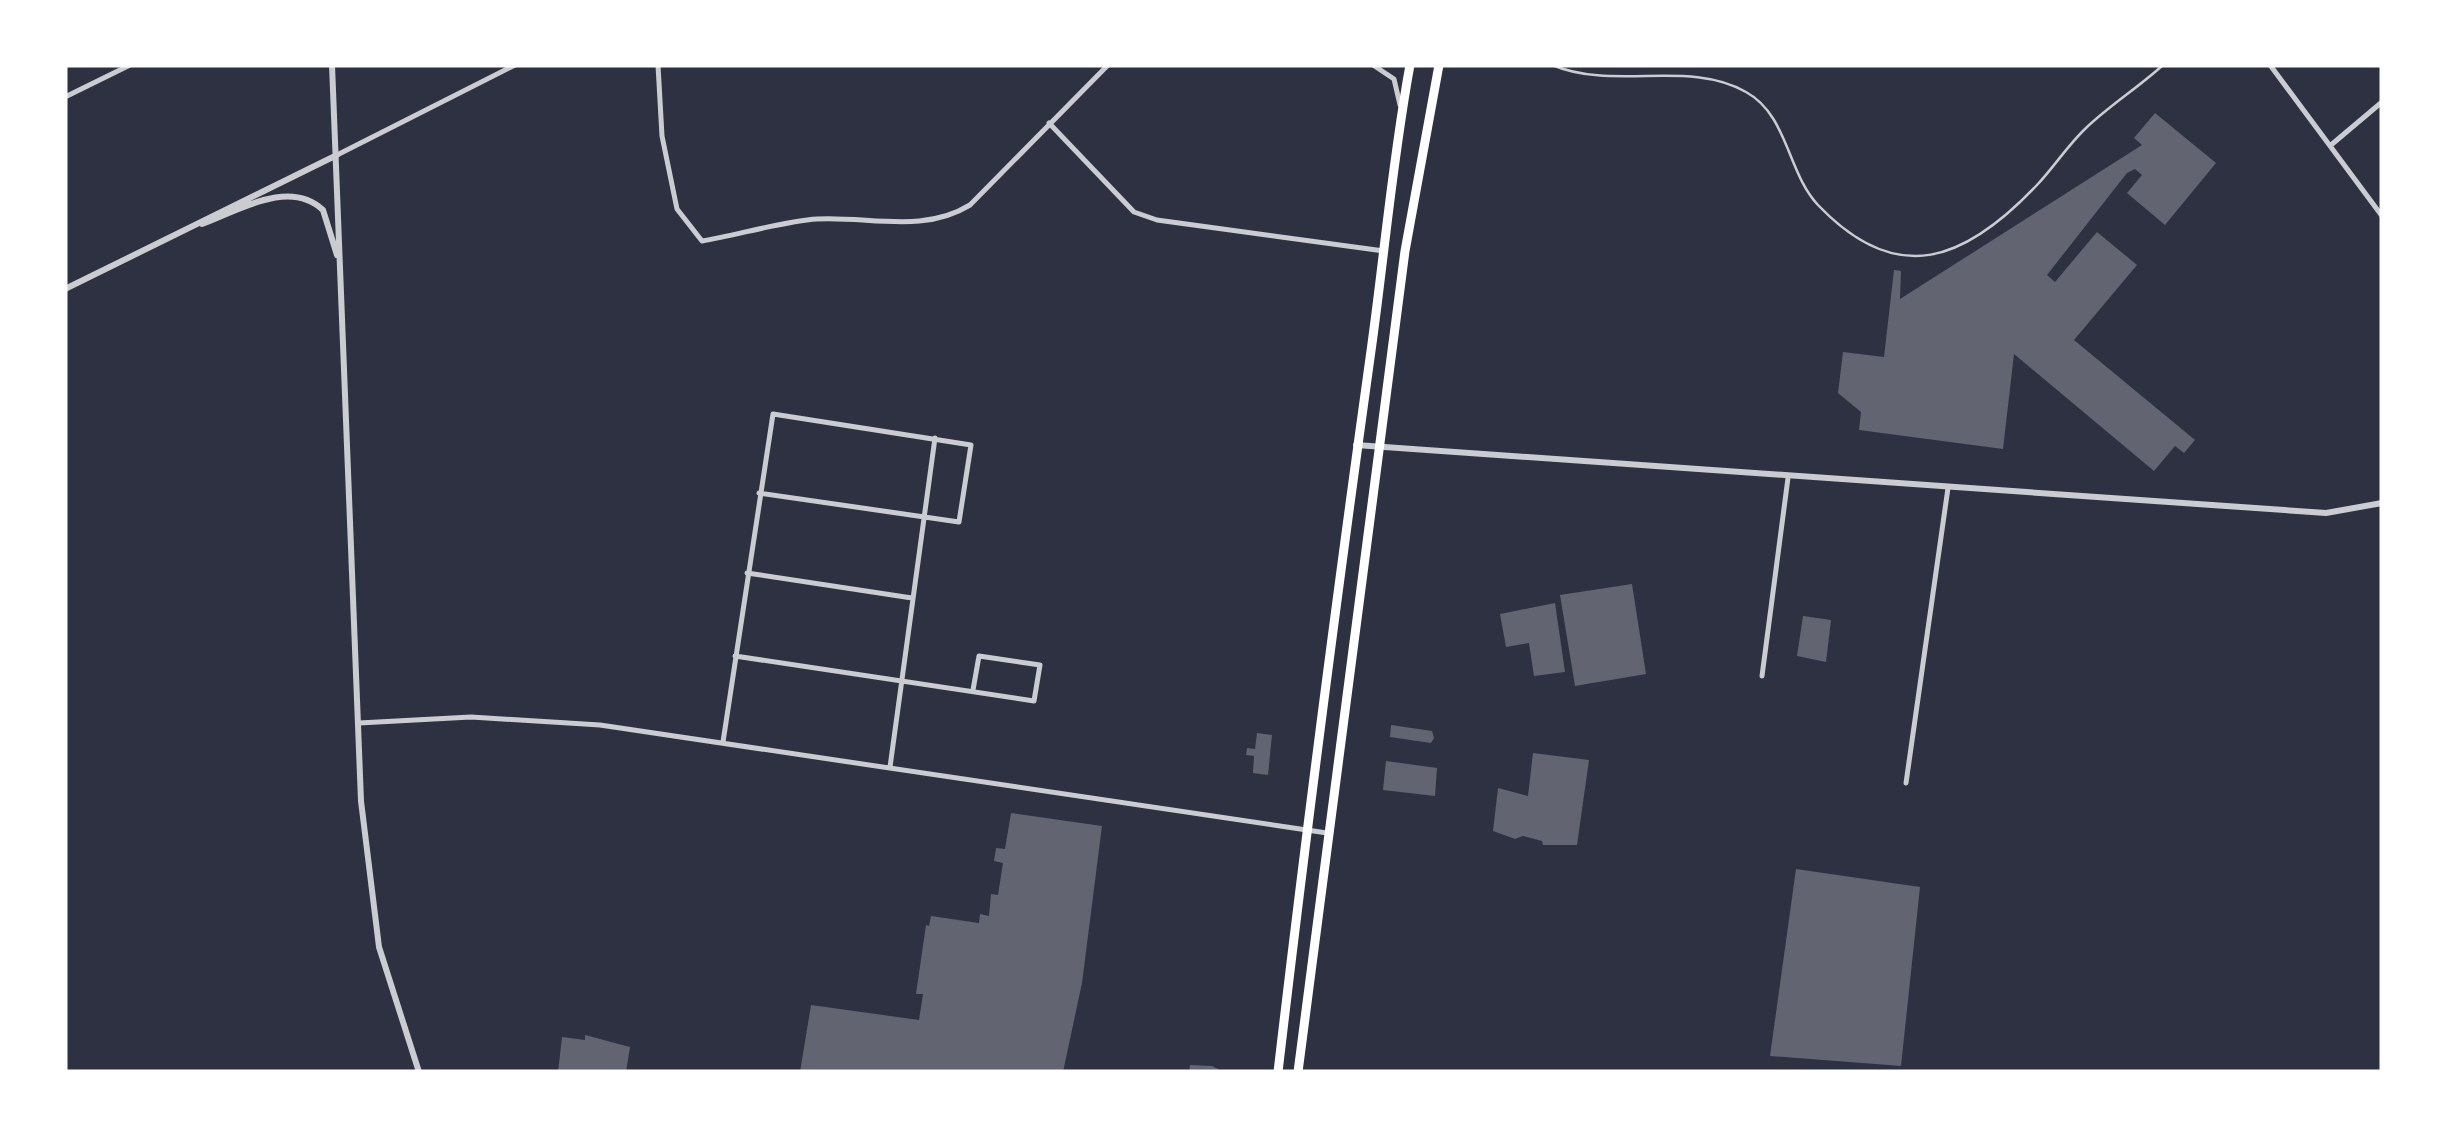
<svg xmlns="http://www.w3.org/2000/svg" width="2447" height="1137" viewBox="0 0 2447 1137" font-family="Arial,sans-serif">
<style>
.building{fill:#626471}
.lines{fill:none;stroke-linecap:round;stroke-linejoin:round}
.service{stroke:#caccd0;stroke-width:2.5}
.minor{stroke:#caccd0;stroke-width:5}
.tertiary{stroke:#caccd0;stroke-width:6}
.primary{stroke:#fff;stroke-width:9}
</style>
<rect width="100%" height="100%" fill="#2d3142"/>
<path class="building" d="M2155,113L2216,163L2165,225L2127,193L2142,175L2135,169L2127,173L2047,275L2055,282L2097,232L2137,265L2074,340L2195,440L2184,453L2175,446L2154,471L2014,354L2003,449L1859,430L1861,412L1838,393L1843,352L1884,357L1894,270L1901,271L1900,299L2142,145L2134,138Z
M1632,584L1646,674L1575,686L1560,595Z
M1555,603L1565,672L1534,676L1529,643L1506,647L1500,614Z
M1803,616L1831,620L1826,662L1797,656Z
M1391,725L1432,731L1434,738L1431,743L1390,737Z
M1257,733L1272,735L1268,775L1253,773L1254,756L1246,755L1247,748L1255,749Z
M1533,753L1589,760L1577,845H1543L1542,841L1523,836L1515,839L1493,831L1498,788L1528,796Z
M1386,761L1437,768L1435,796L1383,790Z
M1011,813L1102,826L1082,983L1063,1072H800L811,1005L919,1020L923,994H916L926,925L929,926L931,916L979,923L980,914L989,916L991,894L998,895L1003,863L994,861L996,848L1005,849Z
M1796,869L1920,887L1901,1066L1770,1056Z
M585,1035L630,1047L626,1072H558L562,1037L585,1040Z
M1190,1065L1212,1066L1224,1072H1189Z"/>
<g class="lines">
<path class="service" d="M1552,65C1614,91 1689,59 1746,92C1788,115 1787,172 1818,205C1898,289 1966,260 2037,185C2054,167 2068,145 2086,128C2110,105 2139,87 2163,65"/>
<path class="minor" d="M658,65L662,136L677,209L702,241C737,235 785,221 817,219C869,216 923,234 970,205L1108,65
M1373,65L1394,79L1400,105
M2270,65L2382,216
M65,97L130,65
M1049,123L1134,212L1157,220L1384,251
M2331,145L2382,102
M337,155L515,65
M747,573L912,598
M735,656L1034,701L1040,665L979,656L973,690
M1762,676L1788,478
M359,723L471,717L600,725L1327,833
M723,742L773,414L971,445L959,522L759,493
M890,767L935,438
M1906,783L1948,488"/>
<path class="tertiary" d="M332,65L361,801L379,947L419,1072
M202,224C238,211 289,178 323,210L337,255
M65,289L337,155
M1356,445L2326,513L2382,503"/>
<path class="primary" d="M1278,1072C1306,833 1337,595 1370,358C1384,260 1392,162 1410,65
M1298,1072L1405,251L1439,65"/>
</g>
<rect width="2447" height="1137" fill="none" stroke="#ffffff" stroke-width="135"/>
</svg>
